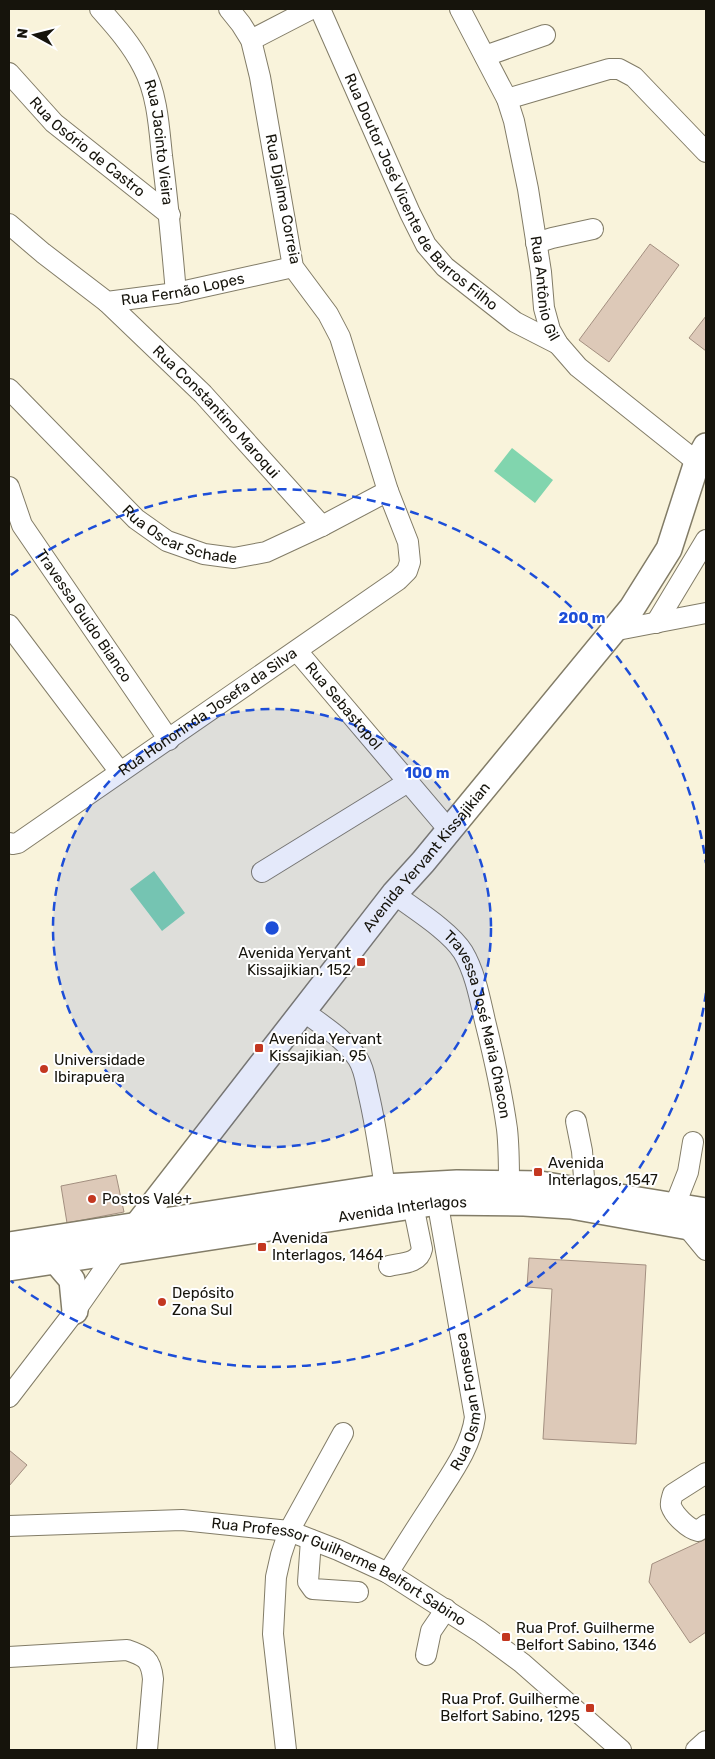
<svg xmlns="http://www.w3.org/2000/svg" width="715" height="1759" viewBox="0 0 715 1759" font-family="Rubik,sans-serif">
<style>
.green{fill:#81d5ae}
.building{fill:#ddc9b8;stroke:#a38f80}
.lines{fill:none;stroke-linecap:round;stroke-linejoin:round}
.minor-casing{stroke:#827c67;stroke-width:22}
.major-casing{stroke:#827c67;stroke-width:28}
.minor{stroke:#fff;stroke-width:20}
.major{stroke:#fff;stroke-width:25}
.ring{fill:none;stroke:#1d4ed8;stroke-width:2.5;stroke-dasharray:9 6}
.poi-dot{fill:#c33720;stroke:#fff;stroke-width:2}
.labels{text-anchor:middle;stroke-width:4;stroke-linejoin:round;paint-order:stroke}
.street-label{font-size:15px;fill:#16140c;stroke:#fff}
.poi-label{font-size:15px;fill:#16140c;stroke:#fff;text-anchor:start}
.centre{fill:#1d4ed8;stroke:#fff;stroke-width:2.5}
.ring-label{font-size:15px;text-anchor:middle;font-weight:bold;fill:#1d4ed8;stroke:#fff;stroke-width:4;stroke-linejoin:round;paint-order:stroke}
</style>
<rect width="100%" height="100%" fill="#f9f3db"/>
<path class="green" d="M512,448L553,480L535,503L494,471Z
M154,871L185,913L162,931L130,889Z"/>
<path class="building" d="M650,244L679,265L609,362L579,340Z
M706,316V351L689,338Z
M116,1175L124,1212L67,1223L61,1186Z
M529,1258L646,1265L636,1444L543,1439L552,1289L527,1287Z
M9,1450L27,1465L9,1486Z
M706,1539V1632L690,1643L649,1582L652,1564Z"/>
<g class="lines">
<g class="minor-casing">
<g id="minor">
<path id="s1" d="M100,9C116,27 132,45 143,67C157,93 159,126 162,156C168,202 172,247 176,293"/>
<path id="s2" d="M320,9L410,213L426,245L445,267L515,322L558,344"/>
<path id="s3" d="M460,9L507,99L514,121L528,189L541,272L544,308L550,330L558,344L578,367L697,462"/>
<path d="M251,40L311,9"/>
<path d="M485,56L545,35"/>
<path id="s4" d="M9,73L54,123L170,215"/>
<path d="M507,99L609,69H619L634,77L706,152"/>
<path id="s5" d="M9,224L43,253L107,302L176,293L293,267"/>
<path d="M536,243L552,238L593,229"/>
<path id="s6" d="M107,302L203,394L322,526"/>
<path id="s7" d="M9,389L136,519L167,541L204,554L234,558L266,552L322,526L388,491"/>
<path id="s8" d="M9,487L22,525L169,740"/>
<path d="M656,623L706,540"/>
<path d="M9,625L120,772"/>
<path d="M612,631L706,613"/>
<path id="s9" d="M297,651L449,830"/>
<path id="s10" d="M9,843L13,844L18,843L398,580L407,571L410,562L408,542L388,491L340,337L328,314L293,267L260,77L251,40L241,24L229,9"/>
<path d="M262,872L408,782"/>
<path id="s11" d="M394,894C414,909 450,931 463,952C475,972 480,999 485,1021C494,1057 502,1093 507,1129C509,1147 509,1165 509,1183"/>
<path d="M303,1011C322,1025 345,1039 358,1059C365,1070 366,1084 369,1096C376,1126 380,1157 385,1187"/>
<path d="M576,1121L582,1151L585,1191"/>
<path d="M693,1142L688,1172L675,1205L687,1227L706,1250"/>
<path d="M389,1266C401,1263 419,1264 422,1249L413,1205"/>
<path d="M9,1397L75,1311L117,1251"/>
<path d="M706,1473L673,1494C672,1498 670,1502 671,1506C674,1515 688,1529 698,1531L706,1525"/>
<path id="s12" d="M9,1526L182,1520L289,1531L338,1550L388,1573L480,1632L522,1663L621,1750"/>
<path d="M311,1540L308,1582L313,1589L358,1592"/>
<path id="s13" d="M388,1573C403,1549 418,1525 434,1501C450,1475 471,1448 475,1417L435,1188"/>
<path d="M426,1655L431,1631L446,1609"/>
<path d="M9,1657L127,1650C145,1656 151,1659 153,1679L147,1750"/>
<path d="M286,1750L273,1634L276,1577L281,1555L289,1531L343,1433"/>
<path d="M696,1750L706,1741"/>
</g>
</g>
<g class="major-casing">
<g id="major">
<path d="M9,1245L385,1187L457,1183L540,1184L706,1211"/>
<path id="s14" d="M117,1251L394,894L423,862L632,608L669,549L697,462L706,446"/>
<path d="M55,1260L72,1280L75,1311"/>
<path id="s15" d="M9,1268L438,1202L524,1203L571,1206L706,1230"/>
</g>
</g>
<use href="#minor" class="minor"/>
<use href="#major" class="major"/>
</g>
<circle cx="272" cy="928" r="219" fill="#1d4ed8" fill-opacity=".12"/>
<g class="ring">
<circle cx="272" cy="928" r="219"/>
<path d="M706 993A439 439 0 0 1 11 1281M11 575A439 439 0 0 1 706 863"/>
</g>
<g class="poi-dot">
<rect x="356" y="957" width="10" height="10" rx="2.5"/>
<rect x="254" y="1043" width="10" height="10" rx="2.5"/>
<circle cx="44" cy="1069" r="5"/>
<rect x="533" y="1167" width="10" height="10" rx="2.5"/>
<circle cx="92" cy="1199" r="5"/>
<rect x="257" y="1242" width="10" height="10" rx="2.5"/>
<circle cx="162" cy="1302" r="5"/>
<rect x="501" y="1632" width="10" height="10" rx="2.5"/>
<rect x="585" y="1703" width="10" height="10" rx="2.5"/>
</g>
<g class="labels">
<g class="street-label">
<text dy="5" stroke="none"><textPath href="#s1" startOffset="150">Rua Jacinto Vieira</textPath></text>
<text dy="5" stroke="none"><textPath href="#s4" startOffset="108">Rua Osório de Castro</textPath></text>
<text dy="5" stroke="none"><textPath href="#s2" startOffset="212">Rua Doutor José Vicente de Barros Filho</textPath></text>
<text transform="translate(283 199) rotate(79)" y="5">Rua Djalma Correia</text>
<text dy="5" stroke="none"><textPath href="#s3" startOffset="295">Rua Antônio Gil</textPath></text>
<text dy="5" stroke="none"><textPath href="#s5" startOffset="202">Rua Fernão Lopes</textPath></text>
<text dy="5" stroke="none"><textPath href="#s6" startOffset="155">Rua Constantino Maroqui</textPath></text>
<text dy="5" stroke="none"><textPath href="#s7" startOffset="229">Rua Oscar Schade</textPath></text>
<text dy="5" stroke="none"><textPath href="#s8" startOffset="150">Travessa Guido Bianco</textPath></text>
<text dy="5" stroke="none"><textPath href="#s9" startOffset="72">Rua Sebastopol</textPath></text>
<text dy="5" stroke="none"><textPath href="#s10" startOffset="240">Rua Honorinda Josefa da Silva</textPath></text>
<text dy="5" stroke="none"><textPath href="#s14" startOffset="501">Avenida Yervant Kissajikian</textPath></text>
<text dy="5" stroke="none"><textPath href="#s11" startOffset="164">Travessa José Maria Chacon</textPath></text>
<text dy="5" stroke="none"><textPath href="#s15" startOffset="398">Avenida Interlagos</textPath></text>
<text dy="5" stroke="none"><textPath href="#s13" startOffset="194">Rua Osman Fonseca</textPath></text>
<text dy="5" stroke="none"><textPath href="#s12" startOffset="341">Rua Professor Guilherme Belfort Sabino</textPath></text>
</g>
<g class="poi-label">
<text x="351" y="958" text-anchor="end">Avenida Yervant<tspan x="351" dy="17">Kissajikian, 152</tspan></text>
<text x="269" y="1044">Avenida Yervant<tspan x="269" dy="17">Kissajikian, 95</tspan></text>
<text x="54" y="1065">Universidade<tspan x="54" dy="17">Ibirapuera</tspan></text>
<text x="548" y="1168">Avenida<tspan x="548" dy="17">Interlagos, 1547</tspan></text>
<text x="102" y="1204">Postos Vale+</text>
<text x="272" y="1243">Avenida<tspan x="272" dy="17">Interlagos, 1464</tspan></text>
<text x="172" y="1298">Depósito<tspan x="172" dy="17">Zona Sul</tspan></text>
<text x="516" y="1633">Rua Prof. Guilherme<tspan x="516" dy="17">Belfort Sabino, 1346</tspan></text>
<text x="580" y="1704" text-anchor="end">Rua Prof. Guilherme<tspan x="580" dy="17">Belfort Sabino, 1295</tspan></text>
</g>
</g>
<circle cx="272" cy="928" r="8" class="centre"/>
<g class="ring-label">
<text x="582" y="623">200 m</text>
<text x="427" y="778">100 m</text>
</g>
<rect width="715" height="1759" fill="none" stroke="#16140c" stroke-width="20"/>
<g transform="translate(35 35) rotate(277)" stroke="#ffffff" stroke-width="4" paint-order="stroke">
<path d="M0-4L9 19L0 12L-9 19Z" fill="#16140c"/>
<text y="-8" font-size="14" font-weight="bold" text-anchor="middle" fill="#16140c">N</text>
</g>
</svg>
